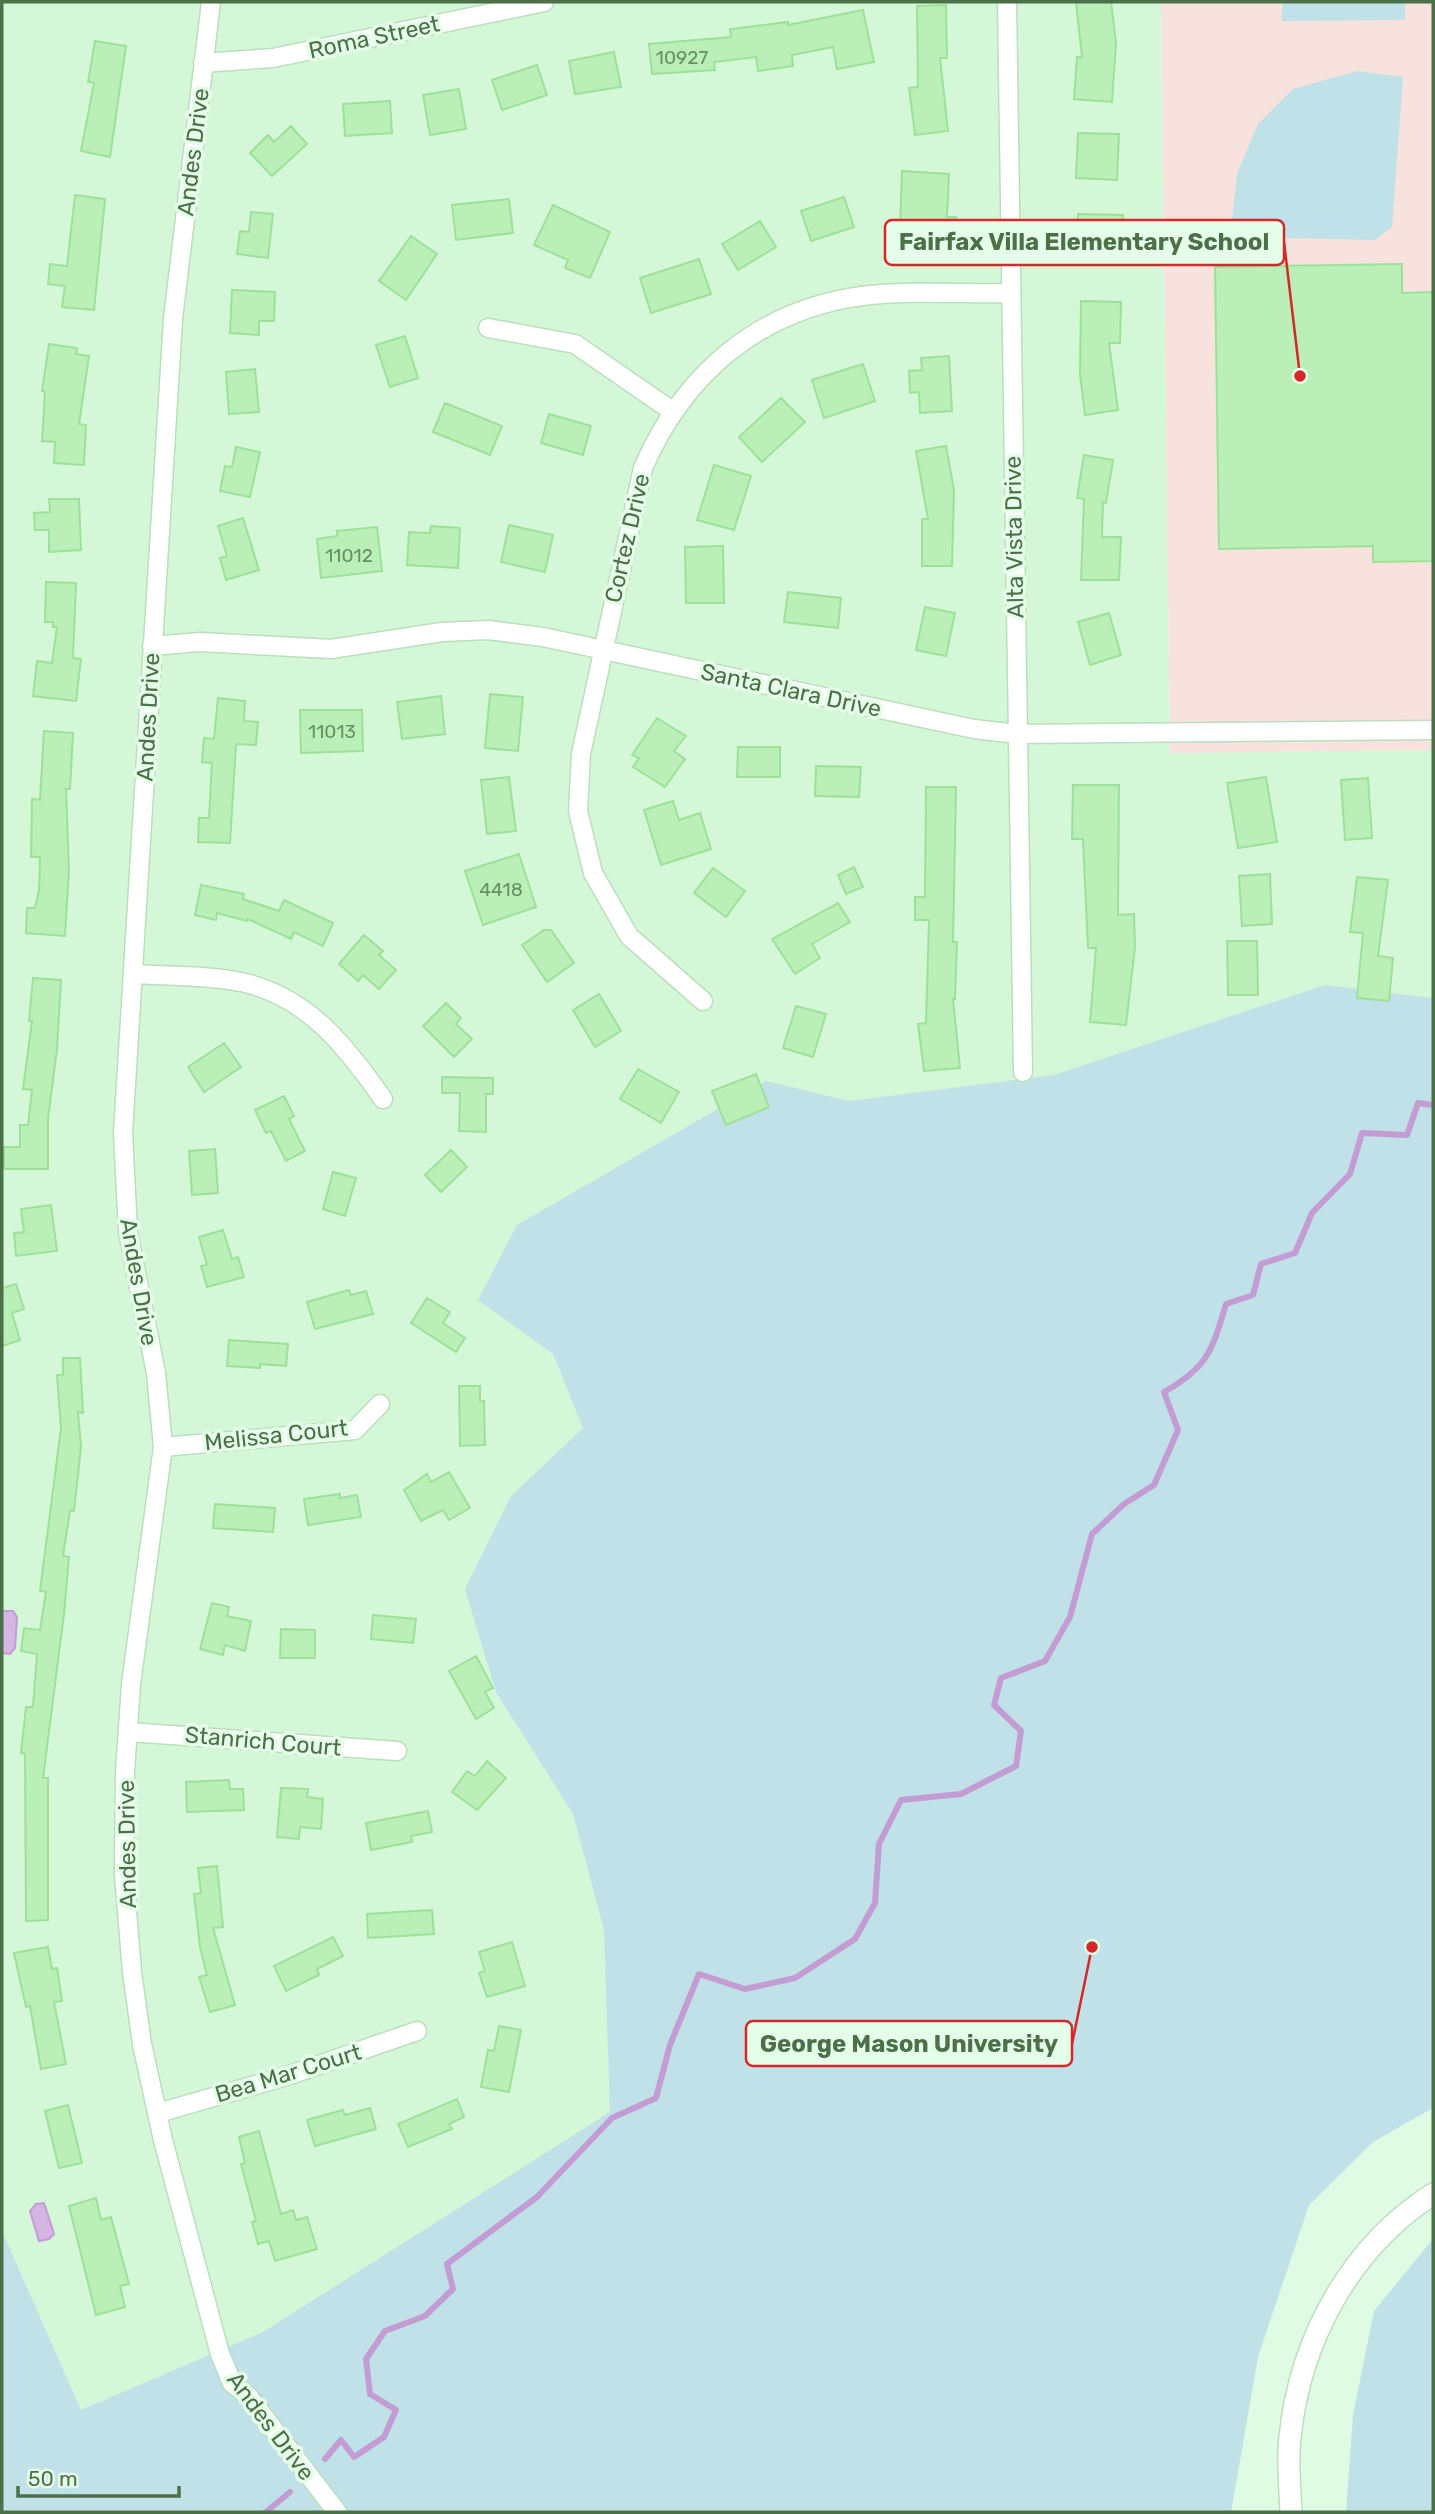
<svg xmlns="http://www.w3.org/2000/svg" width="1435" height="2514" viewBox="0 0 1435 2514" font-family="Rubik,sans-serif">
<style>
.residential{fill:#d4f7d8}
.education{fill:#f7e2dd}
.green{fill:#bfe1e7}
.water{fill:#d5b5e3;stroke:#c49cd4;stroke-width:2}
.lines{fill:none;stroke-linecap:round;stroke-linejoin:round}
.stream{stroke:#c49cd4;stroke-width:6}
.building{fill:#baefb8;stroke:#9de199;stroke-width:2}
.minor-casing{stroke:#bcdebe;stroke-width:21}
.tertiary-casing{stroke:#bcdebe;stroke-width:24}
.minor{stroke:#fff;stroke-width:18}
.tertiary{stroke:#fff;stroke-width:21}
.labels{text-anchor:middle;stroke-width:7;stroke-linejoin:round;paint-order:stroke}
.number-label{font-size:19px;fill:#689064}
.street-label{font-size:23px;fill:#4c7048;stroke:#e5fee9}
.leader{fill:none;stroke:#d62828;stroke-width:2.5}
.callout-dot{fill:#d62828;stroke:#e5fee9;stroke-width:2.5}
.callout{fill:#e5fee9;stroke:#d62828;stroke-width:2.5}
.callout-label{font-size:24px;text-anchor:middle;font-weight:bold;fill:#4c7048}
</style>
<rect width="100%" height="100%" fill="#dffbe4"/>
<path class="residential" d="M2,2H1161L1170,753L1433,750V998L1325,985L1054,1075L848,1101L766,1081L479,1300L553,1354L583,1428L511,1496L496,1692L573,1814L604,1930L611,2113L263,2332L81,2410L2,2231Z"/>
<path class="education" d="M1161,2H1433V750L1170,753Z"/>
<path class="green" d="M1282,2H1405V20L1282,21Z
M1357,71L1403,77L1392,227L1375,240L1230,237L1237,174L1258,124L1293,89Z
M1325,985L1433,998V2108L1373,2142L1309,2205L1258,2357L1231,2512H2V2231L81,2410L263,2332L610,2112L604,1930L573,1814L496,1692L465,1589L511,1496L583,1428L553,1354L478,1300L517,1225L766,1081L849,1101L1054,1075Z
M1433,2239V2512H1346L1353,2415L1374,2311Z"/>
<path class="water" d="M2,1611H13L17,1617L15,1648L10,1654L2,1653Z
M44,2203L54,2234L49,2239L39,2241L30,2211L36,2204Z"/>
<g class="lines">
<path class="stream" d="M325,2459L341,2440L354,2457L384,2437L396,2410L370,2394L366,2359L385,2331L425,2316L453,2289L447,2264L537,2197L612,2118L656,2098L670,2045L699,1974L745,1989L795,1978L855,1939L875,1903L879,1844L901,1800L961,1794L1016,1766L1021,1731L994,1705L1001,1678L1045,1661L1070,1617L1092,1534L1124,1504L1154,1485L1178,1430L1164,1392C1208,1367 1212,1351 1226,1304L1253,1295L1261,1264L1295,1253L1312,1213L1350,1174L1362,1133L1407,1135L1418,1103L1433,1105
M266,2512L290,2492"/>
</g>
<path class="building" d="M1076,2H1111L1116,42L1112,102L1074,99L1077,57H1082Z
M946,5L947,58H940L948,131L915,135L909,88L918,87L917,6Z
M863,10L874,62L837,69L833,47L792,55L793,66L758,71L756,57L714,62L715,70L652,74L649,44L731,37L730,29L788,22V25Z
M95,41L126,46L110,157L81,151L94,83L88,82Z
M614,52L621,87L575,94L569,61Z
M537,65L547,95L502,110L492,80Z
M459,89L466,129L430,135L423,95Z
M390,101L392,133L345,136L343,104Z
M291,126L307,144L272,176L250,153L268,135L274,142Z
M1078,133L1119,134L1117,180L1076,178Z
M902,171L949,174L947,217H956V241L924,240V230L900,229Z
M75,195L105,199L94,310L62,307L65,286L48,284L50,264L67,266Z
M844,197L854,227L811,241L801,211Z
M509,199L513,233L456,240L452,205Z
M553,205L610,232L590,278L565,268L568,260L534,245Z
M251,212L273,214L268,258L237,254L240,231L249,232Z
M1078,214L1123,215L1122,256L1064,255L1065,230H1077Z
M760,221L776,247L738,270L722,244Z
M411,236L437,254L406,300L379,281Z
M699,259L711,294L651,313L640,278Z
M1402,264V293L1433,292V561L1373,562V546L1219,549L1215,267Z
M232,290L275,292L274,321H259V335L230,333Z
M1081,301L1121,302L1120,343H1109L1118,410L1085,415L1080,374Z
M405,336L418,378L390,387L376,345Z
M49,344L77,348L76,354L89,356L79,424L86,425L84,465L54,463L55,442L42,441L45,392L42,391Z
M949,356L952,411L920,413L919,392L910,393L909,371L922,370L921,358Z
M863,364L875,401L824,418L812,380Z
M255,369L259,412L229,414L226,372Z
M781,398L805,422L762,462L739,437Z
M445,403L502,426L490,455L433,432Z
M549,414L591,426L583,455L541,443Z
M946,446L954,490L952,566H922V519H928L916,451Z
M236,447L260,452L250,497L220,491L225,466L232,467Z
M1084,455L1113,460L1106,503L1103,502L1102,537H1121L1119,580H1081L1084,499L1077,498Z
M714,465L751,476L734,530L697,520Z
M49,499H79L81,550L49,552V530H35L34,513L50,512Z
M243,518L259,570L226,580L220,558L227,556L218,526Z
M509,525L553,535L545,572L501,562Z
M431,526L460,528L458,568L407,565L409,532L430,533Z
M377,527L382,571L321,578L317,539L337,536V531Z
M723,546L724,603H686L685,547Z
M46,582L76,583L73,658L81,659L76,701L33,696L37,661L52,663L57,627H53V622H45Z
M788,592L841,598L838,628L784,622Z
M925,607L955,613L946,656L916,650Z
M1109,613L1121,655L1090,665L1078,622Z
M490,694L523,697L518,751L485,748Z
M441,696L445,734L402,739L397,702Z
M218,698L245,701L244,721L258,722L256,745L236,744L230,843L198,842L199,818H209L212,763L202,762L204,738L214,739Z
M300,710H362L363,751L301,753Z
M657,718L686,736L674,751L685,759L665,787L633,767L639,758L632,755Z
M44,731L73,733L70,789H66L69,871L65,936L26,933L27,908H35L39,890L40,857H31L32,799L40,800Z
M738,747H780V777H737Z
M816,766L861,767L859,797L815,796Z
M509,777L516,831L487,834L481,780Z
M1266,777L1277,842L1238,848L1227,783Z
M1368,778L1372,838L1345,840L1341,780Z
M1073,785H1119L1118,915L1134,914L1135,947L1126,1025L1090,1022L1096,948H1088L1083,839H1072Z
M926,787H956L953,942H957L955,999H953L960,1068L924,1071L918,1024L926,1023L929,920H915V897H925Z
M673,801L679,820L700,813L711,849L661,865L644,810Z
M519,854L536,907L483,925L465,871Z
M854,867L863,887L846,894L838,875Z
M713,868L745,891L726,917L694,893Z
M1270,874L1272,924L1242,926L1239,876Z
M1357,877L1388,880L1378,956L1393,958L1389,1001L1357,998L1363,933L1350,932Z
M201,885L244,894L243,899L279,911L284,900L333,923L323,946L294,932L291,939L248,919L247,921L217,913L216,920L195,915Z
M838,903L850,922L812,944L820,958L795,974L772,939Z
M544,930H551L574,963L547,982L522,945Z
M364,935L383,951L379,955L396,970L379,989L363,975L358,981L339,964Z
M1227,941H1257L1258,995H1228Z
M33,978L61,980L57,1049L48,1119V1169H4V1147H20V1125H28L32,1090L23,1089L32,1021H29Z
M599,994L621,1031L595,1047L573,1010Z
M446,1003L461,1018L456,1024L472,1039L454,1057L423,1026Z
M796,1006L826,1014L813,1057L783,1048Z
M224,1043L241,1067L204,1092L188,1067Z
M638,1069L679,1092L661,1123L620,1099Z
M756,1074L769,1107L726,1125L712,1091Z
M442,1077L493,1078V1094H486V1132L459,1131L460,1093H442Z
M284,1096L294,1116L289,1119L305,1151L286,1161L271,1131L266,1133L255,1110Z
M215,1149L218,1193L192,1195L189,1151Z
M451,1150L467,1167L441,1192L425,1175Z
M333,1172L356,1178L345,1216L323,1209Z
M51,1205L57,1251L16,1256L14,1233L24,1232L21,1209Z
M223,1230L232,1259L238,1257L244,1277L207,1287L201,1266L207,1265L199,1237Z
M16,1284L24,1309L12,1313L20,1340L2,1346V1288Z
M349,1290L351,1295L366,1291L373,1314L315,1329L307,1302Z
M427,1298L450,1312L443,1323L465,1338L456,1352L411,1323Z
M229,1340L288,1344L286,1366L260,1364V1368L227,1366Z
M63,1358H80L83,1413L78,1412L81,1447L74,1511H70L63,1556L69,1557L64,1614L43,1778H48V1920L26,1921L25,1754L21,1753L26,1707H33L37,1654L21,1651L24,1628L40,1630L46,1592L40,1591L61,1428L57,1375H63Z
M459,1386H480V1401H484L485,1445L460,1446Z
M449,1472L470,1508L449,1520L443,1510L421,1521L404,1490L427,1474L431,1482Z
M340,1494V1498L357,1495L361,1517L308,1525L304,1499Z
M215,1504L275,1508L273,1532L213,1528Z
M212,1603L229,1607L227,1616L251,1621L245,1651L225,1645L223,1655L200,1649Z
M373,1615L416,1619L413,1643L371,1639Z
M281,1629L315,1630V1658H280Z
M476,1656L493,1688L485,1692L494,1708L476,1719L449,1671Z
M487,1761L506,1778L477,1810L452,1792L467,1771L475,1776Z
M229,1780L230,1789H243L244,1810L187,1812L186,1782Z
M281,1788L308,1789L307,1797L323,1799L321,1829L300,1827L299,1839L277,1837Z
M428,1811L432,1832L411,1836L412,1842L371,1850L366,1823Z
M217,1866L223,1927L213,1928L235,2005L210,2012L199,1977L207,1975L200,1947L194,1894L201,1893L198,1868Z
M432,1910L434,1934L368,1938L367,1914Z
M333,1937L343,1956L317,1969L319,1975L286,1991L274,1966Z
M512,1942L525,1986L487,1997L479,1973L485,1971L479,1952Z
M48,1947L52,1969L57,1968L62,2001L54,2002L66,2064L41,2069L30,2006L26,2007L14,1953Z
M499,2026L521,2030L509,2092L481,2087L488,2050L494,2051Z
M457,2099L464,2117L449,2124L452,2129L408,2147L398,2124Z
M68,2105L82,2163L59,2168L45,2111Z
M370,2108L376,2129L315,2146L307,2120L343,2110L345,2115Z
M259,2131L281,2214L293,2210L296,2220L307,2217L317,2249L275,2261L269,2241L258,2244L252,2222L256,2221L241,2164L245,2163L239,2137Z
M96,2198L101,2220L111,2217L129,2284L120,2286L125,2307L96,2315L69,2206Z"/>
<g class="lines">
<g class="minor-casing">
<path id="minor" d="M211,2L173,319L123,1133L128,1232L156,1373L163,1447L131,1684L125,1772L124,1875L132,1972L142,2044L163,2140L220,2354L232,2383L248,2396L337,2512
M1007,2L1023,1072
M203,63L273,58L544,2
M488,328L575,344L672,411
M152,646L200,642L331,649L442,632L488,630L543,637L974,729L1017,734L1433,730
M133,974C168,976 206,975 241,982C307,996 346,1046 383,1099
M703,1001L629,936L593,873L578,811L581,754L643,468C684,374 758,310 862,296C910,290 962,294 1011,293
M163,1447L355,1430L380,1404
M129,1732L397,1751
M158,2113L290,2075L417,2031"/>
</g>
<g class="tertiary-casing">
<path id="tertiary" d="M1291,2512C1290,2488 1287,2461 1290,2437C1300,2340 1350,2247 1433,2194"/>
</g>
<use href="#minor" class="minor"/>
<use href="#tertiary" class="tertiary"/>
</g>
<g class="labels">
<g class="number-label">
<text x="682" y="64">10927</text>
<text x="349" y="562">11012</text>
<text x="332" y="738">11013</text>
<text x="501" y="896">4418</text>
</g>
<g class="street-label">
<text transform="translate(374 37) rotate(-12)" y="8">Roma Street</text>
<text transform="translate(193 152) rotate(-83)" y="8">Andes Drive</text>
<text transform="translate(1014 537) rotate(-91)" y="8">Alta Vista Drive</text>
<text transform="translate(627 538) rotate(-77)" y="8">Cortez Drive</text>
<text transform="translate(791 690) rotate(12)" y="8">Santa Clara Drive</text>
<text transform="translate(148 717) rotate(-87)" y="8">Andes Drive</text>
<text transform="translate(139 1282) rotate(80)" y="8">Andes Drive</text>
<text transform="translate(276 1435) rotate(-6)" y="8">Melissa Court</text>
<text transform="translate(263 1741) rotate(5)" y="8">Stanrich Court</text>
<text transform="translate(127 1844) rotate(-91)" y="8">Andes Drive</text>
<text transform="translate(288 2073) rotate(-17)" y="8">Bea Mar Court</text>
<text transform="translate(271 2426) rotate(53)" y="8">Andes Drive</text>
</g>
</g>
<path class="leader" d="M1300 376L1284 242M1092 1947L1072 2044"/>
<g class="callout-dot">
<circle cx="1300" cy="376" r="7"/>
<circle cx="1092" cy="1947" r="7"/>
</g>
<g class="callout">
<rect x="885" y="220" width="399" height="45" rx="7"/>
<rect x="746" y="2021" width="326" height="45" rx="7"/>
</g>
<g class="callout-label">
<text x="1084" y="250">Fairfax Villa Elementary School</text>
<text x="909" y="2052">George Mason University</text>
</g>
<rect width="1435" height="2514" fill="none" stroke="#4c7048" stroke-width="7"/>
<path d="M18 2486v10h161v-10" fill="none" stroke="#4c7048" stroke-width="3.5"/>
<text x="28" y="2486" font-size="21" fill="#4c7048" stroke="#e5fee9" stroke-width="5" paint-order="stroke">50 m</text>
</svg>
